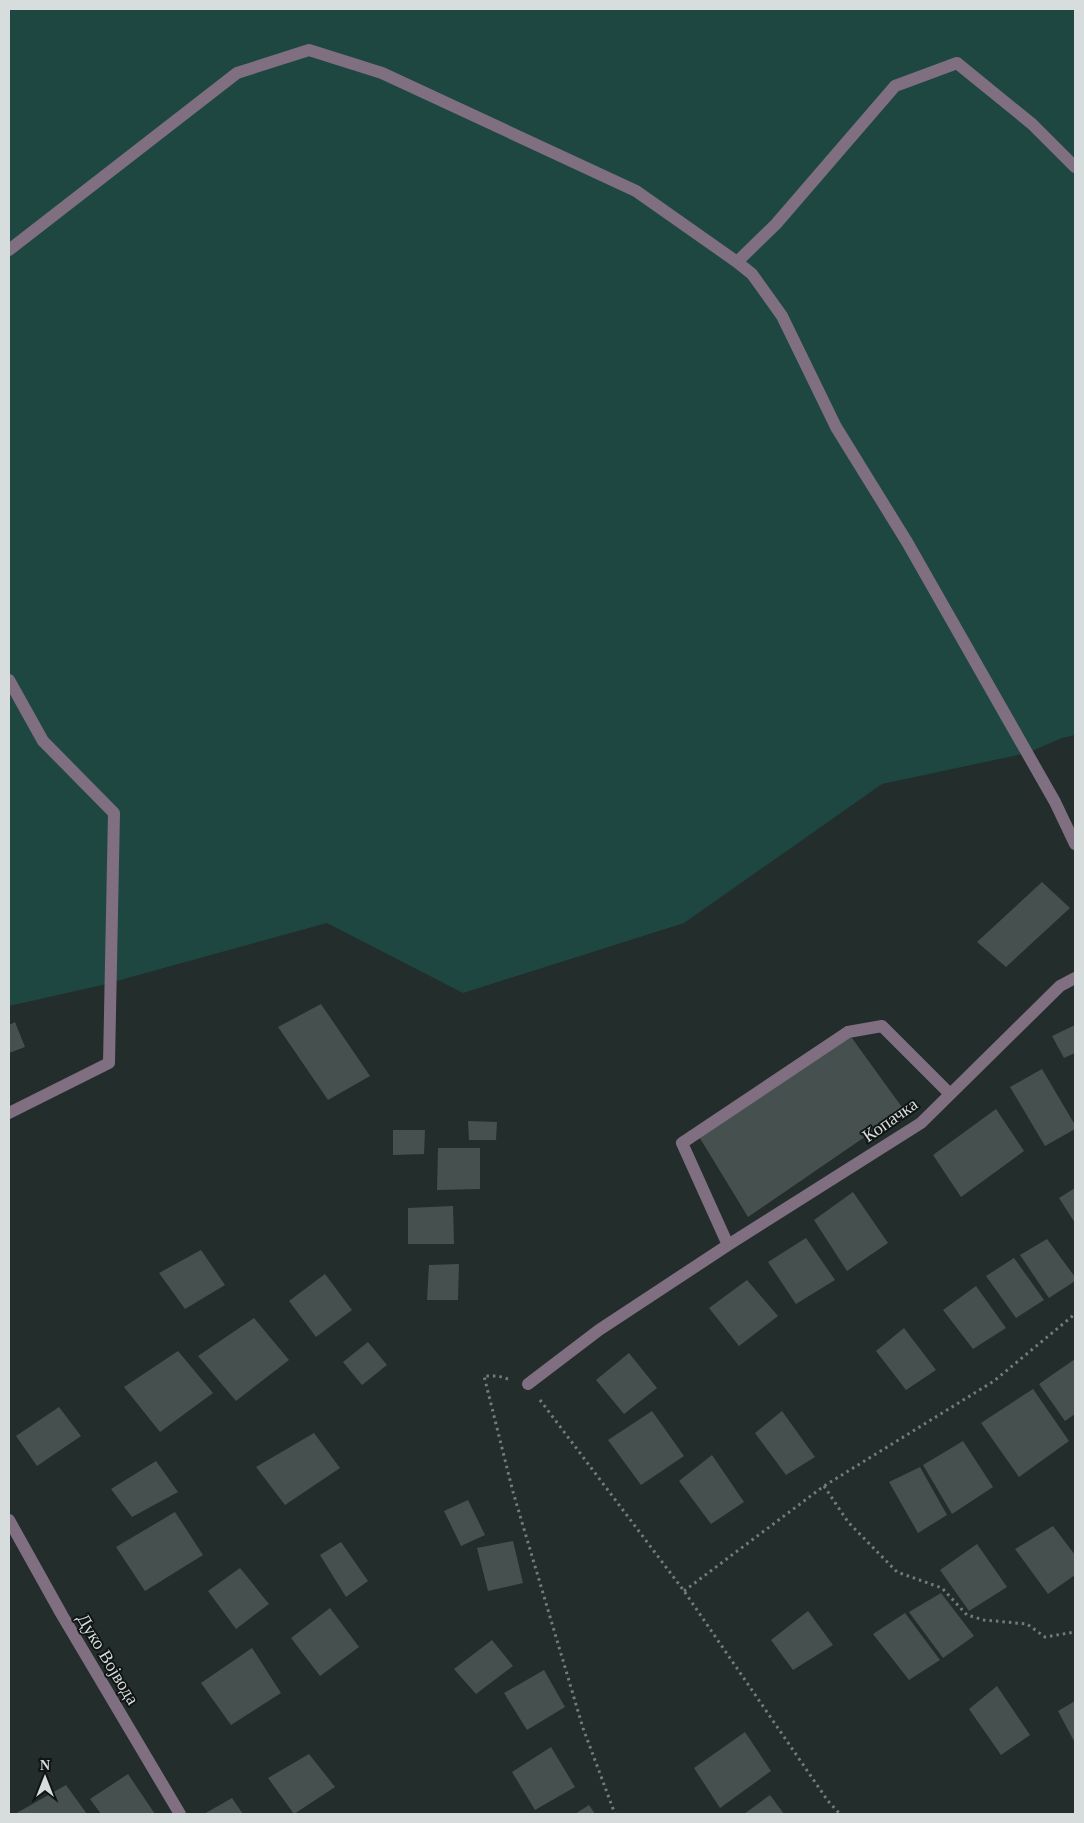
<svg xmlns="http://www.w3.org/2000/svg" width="1084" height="1823" viewBox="0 0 1084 1823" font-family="Georgia,serif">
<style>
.green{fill:#1e4742}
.building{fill:#46514f}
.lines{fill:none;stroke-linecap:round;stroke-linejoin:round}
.path{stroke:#737c7b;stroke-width:3;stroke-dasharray:2.5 4;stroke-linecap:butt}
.minor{stroke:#7f6f80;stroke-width:12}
.labels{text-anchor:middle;stroke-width:4;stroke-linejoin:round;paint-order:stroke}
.street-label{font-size:18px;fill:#d6dddc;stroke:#101514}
</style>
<rect width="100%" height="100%" fill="#232d2c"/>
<path class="green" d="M9,9H1075V735L1062,738L1027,753L882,784L684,923L463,993L327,923L102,985L9,1006Z"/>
<path class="building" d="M1042,882L1070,908L1006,967L977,942Z
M321,1004L370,1076L328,1100L278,1027Z
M15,1022L25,1047L9,1053V1025Z
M1075,1025V1053L1064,1058L1052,1036Z
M849,1034L904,1110L748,1217L698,1135Z
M1042,1069L1075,1125V1129L1045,1146L1010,1087Z
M996,1109L1024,1151L961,1197L933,1155Z
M468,1121L497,1122L496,1140H469Z
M393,1130H425L424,1154L393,1155Z
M438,1148H480V1189L437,1190Z
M1075,1188V1223L1059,1198Z
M853,1192L888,1243L847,1271L814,1220Z
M453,1206L454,1244H408V1208Z
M806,1238L835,1280L796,1304L768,1262Z
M1047,1239L1075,1277V1281L1049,1298L1020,1255Z
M201,1250L225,1285L185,1309L159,1273Z
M1014,1258L1044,1300L1016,1318L986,1276Z
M459,1264L458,1300H427L429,1265Z
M325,1274L352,1310L316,1337L289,1301Z
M747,1280L778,1316L739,1346L709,1308Z
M976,1286L1006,1328L973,1349L943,1310Z
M254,1318L289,1360L236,1401L198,1356Z
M904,1328L936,1370L906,1390L876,1351Z
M368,1342L387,1365L362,1385L343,1362Z
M178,1351L213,1393L160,1432L124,1387Z
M629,1353L657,1388L624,1414L596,1380Z
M1075,1359V1414L1065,1421L1039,1384Z
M1033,1389L1069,1441L1019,1477L981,1423Z
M59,1407L81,1436L37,1466L16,1436Z
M652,1411L684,1456L641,1485L608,1440Z
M782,1411L815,1457L786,1475L755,1433Z
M314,1433L340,1468L285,1505L256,1467Z
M963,1441L993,1487L952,1514L923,1465Z
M712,1455L744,1502L711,1524L679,1481Z
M156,1461L178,1492L132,1517L111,1489Z
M920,1467L947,1515L918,1533L889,1482Z
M468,1500L485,1535L461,1546L444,1511Z
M175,1512L203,1555L145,1591L116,1547Z
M1053,1526L1075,1555V1575L1048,1594L1015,1549Z
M513,1541L523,1583L488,1591L477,1548Z
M341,1542L368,1581L346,1597L320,1555Z
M977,1544L1007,1587L969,1611L940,1570Z
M240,1568L269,1604L236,1629L208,1591Z
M941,1593L974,1636L943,1658L909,1612Z
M330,1608L359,1647L320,1676L291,1638Z
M808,1611L833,1645L793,1670L771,1640Z
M905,1613L940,1660L909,1680L873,1634Z
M492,1640L513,1666L476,1694L454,1669Z
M252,1648L281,1693L231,1725L201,1683Z
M544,1670L565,1707L527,1730L504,1693Z
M997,1686L1030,1735L1001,1755L969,1709Z
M1075,1701V1743L1058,1711Z
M745,1732L771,1771L720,1808L694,1768Z
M551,1747L575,1787L535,1810L512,1772Z
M309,1754L335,1787L294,1814L268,1778Z
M128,1774L155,1814H101L90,1799Z
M66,1785L87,1814H15Z
M770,1795L784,1814H744Z
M232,1798L243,1814H204Z
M589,1805L595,1814H575Z"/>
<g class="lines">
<path class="path" d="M508,1379L498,1376H484L513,1492L583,1728L615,1814
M540,1400L684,1591L828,1801L840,1814
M824,1486L848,1522L897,1572L942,1588L967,1615L984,1620L1027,1624L1045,1637L1075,1632
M684,1591L824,1486L994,1381L1075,1314"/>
<path class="minor" d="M9,250L237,73L309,50L382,73L636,191L737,262L776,224L895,86L957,63L1032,124L1075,167
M737,262L752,274L782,316L836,427L907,542L1055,802L1075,844
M9,680L43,741L114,813L109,1063L9,1113
M728,1245L921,1123L1060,986L1075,978
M528,1384L599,1330L728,1245L682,1143L848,1032L882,1026L950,1094
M9,1520L62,1615L180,1814"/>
</g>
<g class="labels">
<g class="street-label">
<text transform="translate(890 1120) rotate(-35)" y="6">Копачка</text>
<text transform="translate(108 1659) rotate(59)" y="6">Дуко Војвода</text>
</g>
</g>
<rect width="1084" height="1823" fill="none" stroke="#d6dddc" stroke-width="20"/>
<g transform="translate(45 1778)" stroke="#101514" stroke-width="4" paint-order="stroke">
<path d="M0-4L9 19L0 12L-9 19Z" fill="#d6dddc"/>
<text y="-8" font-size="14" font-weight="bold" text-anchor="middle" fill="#d6dddc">N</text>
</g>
</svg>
